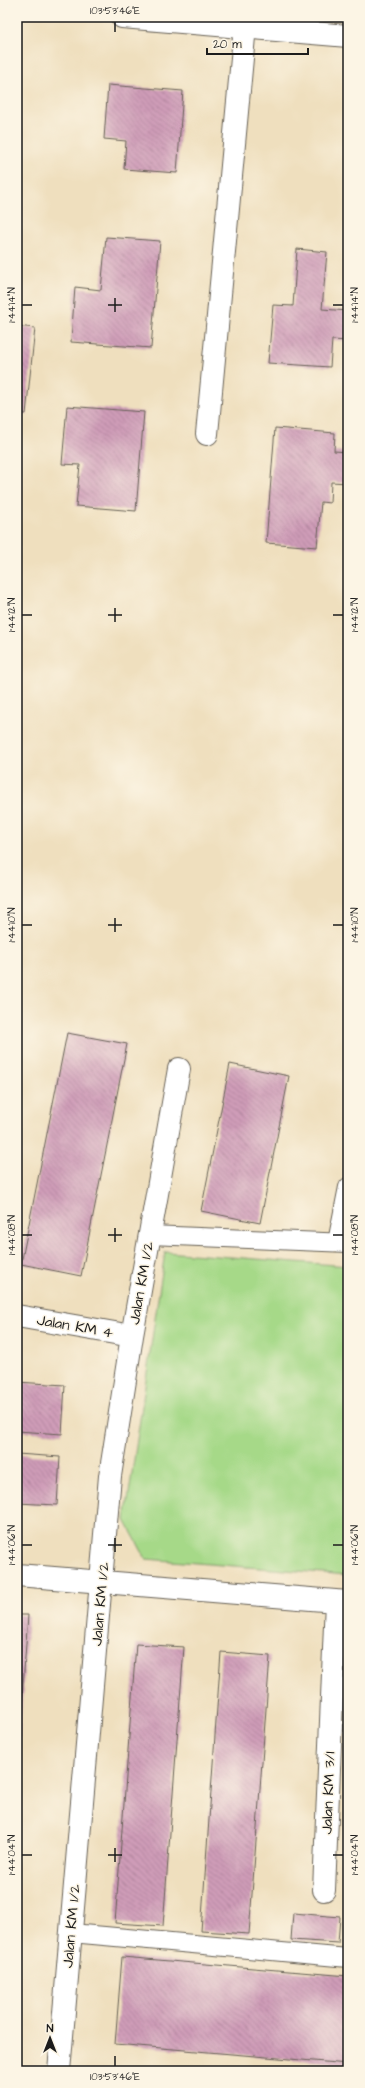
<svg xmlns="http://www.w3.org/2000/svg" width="365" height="2088" viewBox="0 0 365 2088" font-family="'Architects Daughter',sans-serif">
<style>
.park{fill:#a6d988;stroke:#617a52}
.building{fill:url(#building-back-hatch)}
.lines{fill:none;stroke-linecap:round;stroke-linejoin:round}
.service-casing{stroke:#666055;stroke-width:20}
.minor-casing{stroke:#666055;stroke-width:24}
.tertiary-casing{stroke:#666055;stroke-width:24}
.service{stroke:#fff;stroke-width:18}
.minor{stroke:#fff;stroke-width:22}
.tertiary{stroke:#fff;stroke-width:22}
.ticks{fill:none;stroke:#1c1c1c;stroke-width:1.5}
.labels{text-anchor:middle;stroke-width:3;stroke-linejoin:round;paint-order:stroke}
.street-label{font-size:15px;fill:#1c1c1c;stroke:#fcf5e5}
.neatline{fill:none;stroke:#1c1c1c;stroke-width:1.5}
.ticks-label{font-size:10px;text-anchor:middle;fill:#1c1c1c}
</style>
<defs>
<pattern id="building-back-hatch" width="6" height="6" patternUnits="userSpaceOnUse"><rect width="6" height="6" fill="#cf9cb8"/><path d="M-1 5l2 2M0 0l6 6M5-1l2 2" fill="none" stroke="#a77e95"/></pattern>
</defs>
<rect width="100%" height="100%" fill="#fcf5e5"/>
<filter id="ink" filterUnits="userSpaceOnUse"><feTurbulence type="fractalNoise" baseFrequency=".025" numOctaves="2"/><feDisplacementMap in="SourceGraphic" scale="8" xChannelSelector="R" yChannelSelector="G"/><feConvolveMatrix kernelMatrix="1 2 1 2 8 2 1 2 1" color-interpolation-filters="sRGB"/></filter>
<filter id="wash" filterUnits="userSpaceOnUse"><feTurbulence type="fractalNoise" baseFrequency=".012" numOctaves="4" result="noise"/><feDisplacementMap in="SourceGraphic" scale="16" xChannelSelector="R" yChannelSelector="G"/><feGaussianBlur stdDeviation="0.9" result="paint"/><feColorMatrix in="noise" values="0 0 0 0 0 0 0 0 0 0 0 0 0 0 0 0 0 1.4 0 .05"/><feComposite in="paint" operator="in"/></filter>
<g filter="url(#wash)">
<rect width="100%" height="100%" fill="#efdfbe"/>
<path class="park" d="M165,1252L348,1266V1575L146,1559L125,1520Z"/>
<g id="blocks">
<path class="building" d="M108,85L183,91L177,173L124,169L126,141L104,139Z
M106,237L160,241L151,348L71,342L75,287L101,290Z
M297,249L327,252L322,309L348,311V341L332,340L330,367L268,363L273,305L293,306Z
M17,326L35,328L26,414L17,413Z
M67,406L144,412L136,511L76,506L80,465L62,464Z
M275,428L335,433L334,451L348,452V483L331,482L330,503L321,502L317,547L266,543Z
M67,1033L127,1044L81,1276L21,1264Z
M230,1064L289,1076L260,1223L201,1211Z
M17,1382L65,1385L62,1434L17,1431Z
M17,1454L60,1457L57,1505L17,1503Z
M17,1615H28L18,1756H17Z
M136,1644L184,1647L163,1926L115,1923Z
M221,1652L270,1656L249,1934L201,1931Z
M293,1913L340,1917L338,1943L291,1940Z
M122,1957L348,1976V2064L115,2044Z"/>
</g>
</g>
<g filter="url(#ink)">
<use href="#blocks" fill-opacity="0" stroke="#666055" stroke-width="1"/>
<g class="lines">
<g class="service-casing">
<path id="service" d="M150,1235L348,1243
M337,1242L348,1187
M71,1933L348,1958"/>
</g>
<g class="minor-casing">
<path id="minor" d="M207,434L245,26
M17,1316L132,1336
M17,1575L348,1602
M324,1890L336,1601
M59,2071L110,1476L132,1336L179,1069"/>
</g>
<g class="tertiary-casing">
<path id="tertiary" d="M122,17L348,36"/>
</g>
<use href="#service" class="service"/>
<use href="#minor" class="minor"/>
<use href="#tertiary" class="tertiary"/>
</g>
</g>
<path class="ticks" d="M115,22V32M115,298V312M22,305H32M108,305H122M333,305H343M115,608V622M22,615H32M108,615H122M333,615H343M115,918V932M22,925H32M108,925H122M333,925H343M115,1228V1242M22,1235H32M108,1235H122M333,1235H343M115,1538V1552M22,1545H32M108,1545H122M333,1545H343M115,1848V1862M22,1855H32M108,1855H122M333,1855H343M115,2056V2066"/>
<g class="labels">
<g class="street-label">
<text transform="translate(141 1283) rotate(-80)" y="5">Jalan KM 1/2</text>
<text transform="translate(75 1326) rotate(10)" y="5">Jalan KM 4</text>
<text transform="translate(100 1604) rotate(-85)" y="5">Jalan KM 1/2</text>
<text transform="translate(328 1793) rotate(-88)" y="5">Jalan KM 3/1</text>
<text transform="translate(71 1926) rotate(-85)" y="5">Jalan KM 1/2</text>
</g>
</g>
<rect width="365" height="2088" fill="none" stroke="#fcf5e5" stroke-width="44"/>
<g transform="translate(50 2038)" stroke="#fcf5e5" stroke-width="3" paint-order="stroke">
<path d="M0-3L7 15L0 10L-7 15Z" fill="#1c1c1c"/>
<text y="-6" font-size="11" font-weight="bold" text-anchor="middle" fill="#1c1c1c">N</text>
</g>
<path d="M207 48v6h101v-6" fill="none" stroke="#1c1c1c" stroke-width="2"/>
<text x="213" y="48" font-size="12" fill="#1c1c1c" stroke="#fcf5e5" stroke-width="3" paint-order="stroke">20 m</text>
<rect x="22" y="22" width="321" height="2044" class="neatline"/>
<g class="ticks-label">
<text x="115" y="14">103°53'46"E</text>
<text transform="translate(11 305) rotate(-90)" y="4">1°44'14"N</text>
<text transform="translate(354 305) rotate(-90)" y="4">1°44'14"N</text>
<text transform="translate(11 615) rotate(-90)" y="4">1°44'12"N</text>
<text transform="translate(354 615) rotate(-90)" y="4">1°44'12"N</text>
<text transform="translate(11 925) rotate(-90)" y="4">1°44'10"N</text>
<text transform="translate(354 925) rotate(-90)" y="4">1°44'10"N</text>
<text transform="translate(11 1235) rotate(-90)" y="4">1°44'08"N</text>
<text transform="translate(354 1235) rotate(-90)" y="4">1°44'08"N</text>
<text transform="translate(11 1545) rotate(-90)" y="4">1°44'06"N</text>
<text transform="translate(354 1545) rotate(-90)" y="4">1°44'06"N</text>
<text transform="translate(11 1855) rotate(-90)" y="4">1°44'04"N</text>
<text transform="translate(354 1855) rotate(-90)" y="4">1°44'04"N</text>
<text x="115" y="2080">103°53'46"E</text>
</g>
</svg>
